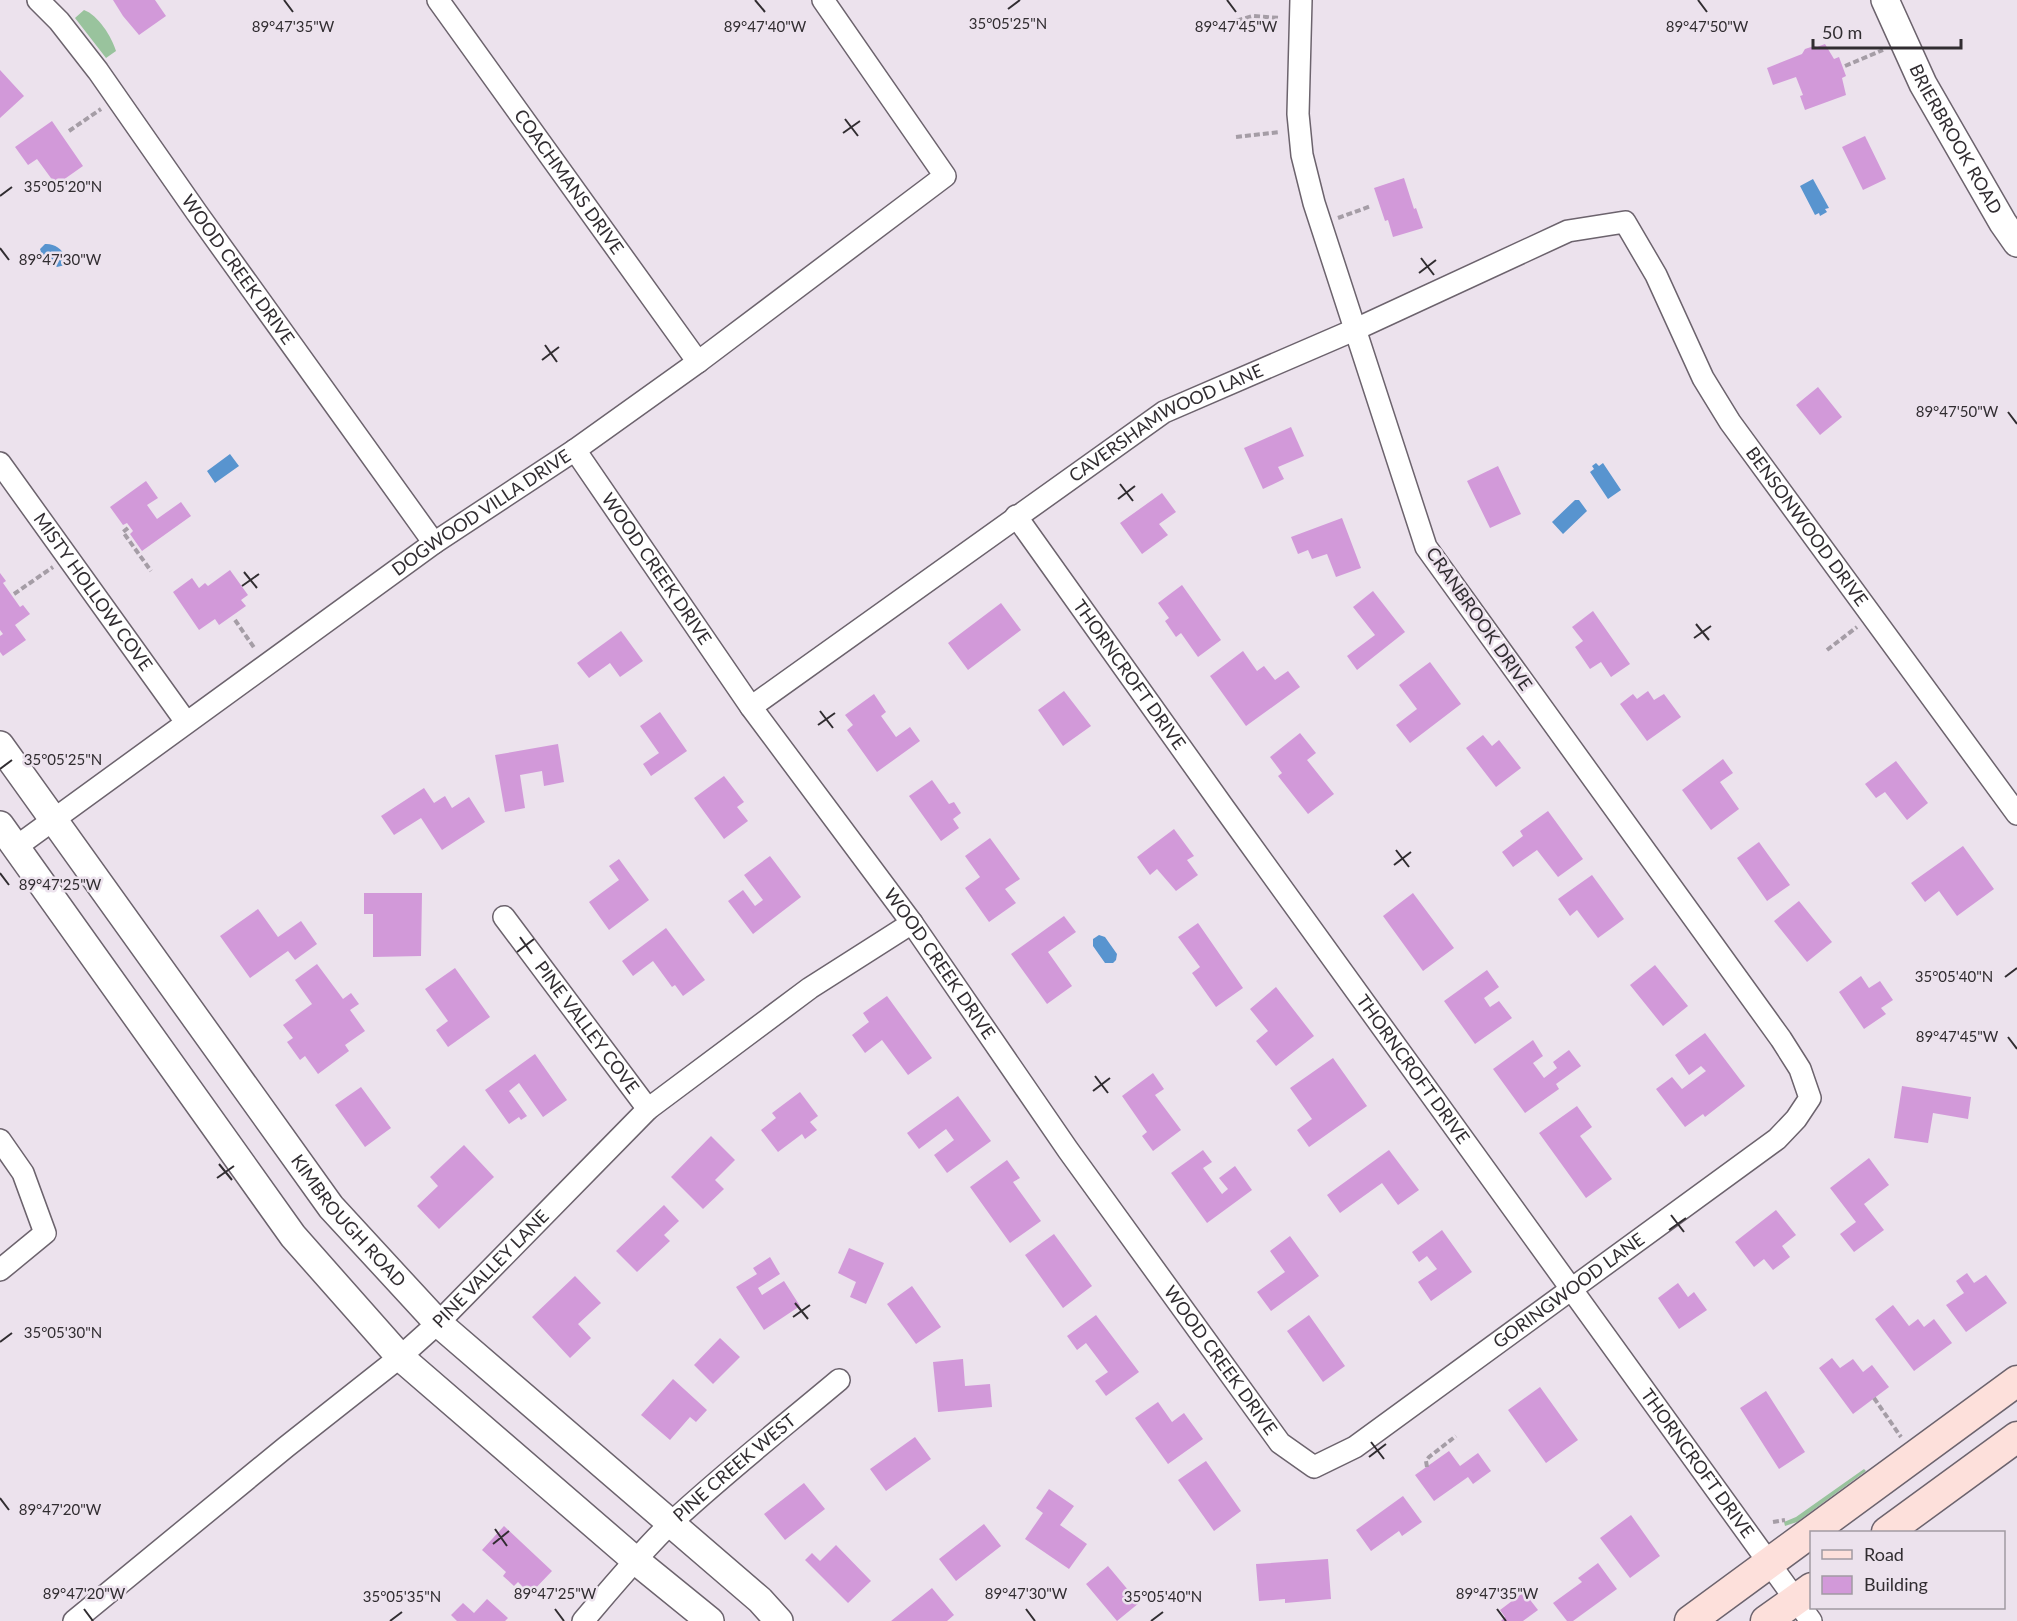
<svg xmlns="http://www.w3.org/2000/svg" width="2017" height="1621" viewBox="0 0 2017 1621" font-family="Lato,sans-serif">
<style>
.green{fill:#99c39d}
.water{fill:#5894cf}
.building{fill:#d299d9}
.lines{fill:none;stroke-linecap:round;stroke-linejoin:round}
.minor-casing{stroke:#6c636d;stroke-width:24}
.tertiary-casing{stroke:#6c636d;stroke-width:30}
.secondary-casing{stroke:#6c636d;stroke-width:33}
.path{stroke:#a59da6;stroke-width:4;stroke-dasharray:6 3;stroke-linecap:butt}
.minor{stroke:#fff;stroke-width:21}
.tertiary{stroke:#fff;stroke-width:27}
.secondary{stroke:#fde0db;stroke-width:30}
.ticks{fill:none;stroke:#312d31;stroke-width:2}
.labels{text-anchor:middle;stroke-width:5;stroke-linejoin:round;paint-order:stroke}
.street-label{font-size:18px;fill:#312d31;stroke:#ece2ed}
.ticks-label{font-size:15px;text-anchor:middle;fill:#312d31;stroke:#ece2ed;stroke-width:5;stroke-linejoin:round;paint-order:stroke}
</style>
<rect width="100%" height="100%" fill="#ece2ed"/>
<path class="green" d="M84,10C98,15 112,37 116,51L106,58L75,18Z
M1864,1469L1866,1471L1797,1522L1785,1526L1784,1522L1796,1517Z"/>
<path class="water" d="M1813,179L1829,208L1825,209L1827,212L1820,216L1819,213L1815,215L1800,186Z
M45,244C57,243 68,253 65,265L57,267L42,255L40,249Z
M230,454L239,466L215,483L207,471Z
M1596,463L1599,466L1603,463L1621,490L1608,499L1590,472L1594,469L1592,466Z
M1575,500H1579L1587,511L1563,534L1552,522Z
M1099,935L1105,937L1117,954L1116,960L1113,963H1105L1093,946V939Z"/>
<path class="building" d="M113,0H155L166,16L139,35L123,16Z
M1825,44L1834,59L1839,57L1846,76L1842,78L1846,95L1805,110L1800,96L1803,95L1796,77L1773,85L1767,68L1802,54L1805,49L1814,46L1817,47Z
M0,70L24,96L0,118Z
M52,121L83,166L56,185L37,159L28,165L15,147Z
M1865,136L1886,179L1863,190L1842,147Z
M1404,178L1414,209L1416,208L1423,228L1393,237L1388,220L1385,221L1374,188Z
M1818,387L1842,417L1820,435L1796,405Z
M1291,427L1304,456L1278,467L1284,479L1263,489L1244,448Z
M1498,466L1521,514L1490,528L1467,481Z
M146,481L158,498L147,505L157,519L181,502L191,516L142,551L130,534L133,531L127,523L123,525L110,507Z
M1162,493L1176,512L1159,524L1168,535L1142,554L1120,523Z
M1342,518L1361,568L1336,577L1327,554L1312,559L1308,550L1298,554L1291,537Z
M230,570L248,595L241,600L246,606L219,625L215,619L199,630L173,592L192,578L199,588L205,583L208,586Z
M0,573L6,581L3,583L20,607L23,605L30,614L15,625L26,640L3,656L0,652V636L3,634L0,630Z
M1182,585L1221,640L1198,657L1181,633L1176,637L1165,621L1169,618L1158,603Z
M1373,591L1405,632L1357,670L1347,656L1375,635L1353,607Z
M1001,603L1021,630L968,670L948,643Z
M1593,611L1630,664L1611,677L1601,662L1590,669L1575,647L1583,641L1572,627Z
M621,631L643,661L620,677L610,663L589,678L577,663Z
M1243,651L1257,671L1264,666L1275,680L1288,671L1300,687L1246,726L1210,676Z
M1430,662L1461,704L1410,743L1396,725L1417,709L1399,685Z
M1064,691L1091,726L1063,746L1038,710Z
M1648,691L1654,700L1664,694L1681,717L1647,741L1620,704L1633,694L1637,699Z
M874,694L886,712L881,716L896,737L910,727L920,741L877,772L847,730L853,725L845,715Z
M660,712L687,751L651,776L643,764L659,753L640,726Z
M1300,733L1316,753L1307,760L1334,794L1308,814L1278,776L1282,773L1270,757Z
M1483,735L1492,746L1499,740L1521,768L1496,787L1466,748Z
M558,744L564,782L544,786L542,771L520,775L525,808L505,812L495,755Z
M1723,759L1733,773L1720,782L1739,809L1711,830L1682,790Z
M1896,761L1928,803L1907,820L1885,792L1876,798L1865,784Z
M724,776L744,802L737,807L748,821L724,839L694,798Z
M932,780L949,804L954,802L961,813L953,819L959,828L941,841L909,796Z
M424,788L434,803L445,796L452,808L469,797L485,822L442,850L421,818L394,835L381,816Z
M1548,811L1583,859L1558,877L1537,850L1513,867L1502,852L1523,836L1520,831Z
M1174,829L1194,856L1187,860L1198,875L1176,891L1157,869L1150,875L1137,857Z
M990,838L1020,879L1005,889L1016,903L989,922L965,888L980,877L965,856Z
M1759,842L1790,885L1767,901L1737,858Z
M1963,846L1994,889L1957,916L1939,891L1925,902L1911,883Z
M770,856L801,897L753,934L728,901L743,890L755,906L763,900L744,875Z
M619,859L649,900L609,930L589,902L619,880L609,866Z
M1592,875L1624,919L1598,938L1577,910L1570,916L1558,899Z
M364,893H422L421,956L373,957V914H364Z
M1413,893L1454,948L1423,971L1383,916Z
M1799,901L1832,942L1807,962L1774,921Z
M258,909L278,937L301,921L317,944L295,960L288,951L250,978L220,936Z
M1064,916L1076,932L1048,952L1072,986L1047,1004L1011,954Z
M1198,923L1243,988L1216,1007L1192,973L1200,967L1178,937Z
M666,928L705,980L683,996L675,985L672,987L653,961L633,976L622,961Z
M317,964L343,999L351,993L359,1004L350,1010L365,1031L345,1045L349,1051L318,1074L305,1056L300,1060L287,1042L293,1038L283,1025L312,1004L295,980Z
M1655,965L1688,1006L1663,1026L1630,985Z
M455,968L490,1017L448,1047L436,1030L448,1021L425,989Z
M1487,970L1499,987L1484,998L1490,1007L1499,1001L1512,1018L1475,1044L1444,1001Z
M1861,976L1869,988L1880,981L1893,1000L1881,1008L1886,1014L1864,1029L1839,992Z
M1276,987L1314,1036L1276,1066L1256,1041L1268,1031L1250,1009Z
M887,996L932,1058L908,1075L882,1040L865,1053L852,1035L869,1022L863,1013Z
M1705,1033L1745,1086L1705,1117L1703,1114L1685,1127L1656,1089L1672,1077L1682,1089L1706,1071L1701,1066L1689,1075L1675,1055Z
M1533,1040L1543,1056L1533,1063L1544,1078L1557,1068L1553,1062L1569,1050L1581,1066L1556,1084L1559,1089L1525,1113L1493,1069Z
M535,1054L567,1100L543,1117L519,1083L509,1091L527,1116L521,1120L519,1117L509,1124L485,1090Z
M1333,1058L1367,1106L1309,1147L1297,1130L1312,1119L1290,1088Z
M1153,1073L1164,1089L1155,1095L1181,1130L1153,1151L1142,1136L1147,1132L1122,1096Z
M1902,1086L1971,1097L1968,1119L1933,1113L1928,1143L1894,1138Z
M361,1087L391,1128L365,1147L335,1105Z
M800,1092L818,1116L810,1122L817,1130L805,1139L802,1134L778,1152L761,1130L776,1118L772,1113Z
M958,1096L991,1141L947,1173L934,1155L954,1140L946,1129L919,1149L907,1133Z
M1577,1106L1592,1127L1580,1136L1612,1179L1586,1198L1539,1133Z
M711,1136L735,1160L715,1180L724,1189L703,1209L671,1177Z
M464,1145L494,1177L439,1229L417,1206L438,1186L430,1177Z
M1203,1150L1212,1162L1203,1168L1222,1194L1228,1189L1219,1178L1235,1166L1252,1190L1207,1223L1171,1173Z
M1389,1150L1419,1190L1398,1205L1382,1183L1340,1213L1327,1195Z
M1869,1158L1889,1185L1864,1204L1884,1230L1854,1252L1840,1234L1856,1222L1830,1188Z
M1007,1160L1020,1178L1013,1182L1041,1221L1010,1243L970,1187Z
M664,1205L679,1221L664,1235L670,1241L637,1272L616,1251Z
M1776,1210L1796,1235L1782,1246L1790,1257L1773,1270L1764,1259L1754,1267L1735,1242Z
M1442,1230L1472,1272L1431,1301L1418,1282L1437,1269L1427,1256L1419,1262L1412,1252Z
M1054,1234L1092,1286L1063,1308L1025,1255Z
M1290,1236L1319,1276L1271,1311L1257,1292L1285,1272L1270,1251Z
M849,1248L884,1263L866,1304L850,1297L856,1282L838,1273Z
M770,1257L780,1274L758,1288L762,1295L784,1281L800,1306L764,1330L736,1287L757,1274L753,1268Z
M1967,1273L1974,1283L1986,1275L2007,1303L1966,1332L1946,1305L1964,1293L1956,1281Z
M575,1276L601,1303L578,1324L591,1338L570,1358L532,1317Z
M1678,1283L1688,1297L1694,1292L1707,1310L1679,1329L1658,1298Z
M912,1286L941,1327L916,1344L887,1304Z
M1893,1305L1909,1326L1918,1319L1924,1327L1934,1319L1952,1343L1914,1371L1875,1319Z
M1096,1315L1139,1372L1106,1396L1095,1381L1108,1372L1086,1343L1077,1350L1067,1336Z
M1309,1315L1345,1366L1323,1382L1287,1331Z
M720,1338L740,1357L713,1384L694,1365Z
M1832,1358L1840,1368L1853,1359L1863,1372L1872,1365L1889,1387L1853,1414L1819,1368Z
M963,1359L965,1386L990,1384L992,1407L938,1412L933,1362Z
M673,1379L707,1410L696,1422L690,1417L670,1440L641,1415Z
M1540,1387L1578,1440L1546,1463L1508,1410Z
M1766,1391L1805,1452L1779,1469L1740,1408Z
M1158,1402L1172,1422L1184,1413L1203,1439L1168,1464L1135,1418Z
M915,1437L931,1459L886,1491L870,1469Z
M1449,1451L1460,1466L1478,1453L1491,1471L1473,1484L1468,1477L1434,1501L1415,1475Z
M1206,1461L1241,1511L1214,1531L1178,1480Z
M804,1483L825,1509L785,1540L764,1514Z
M1049,1489L1074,1506L1060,1525L1087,1544L1069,1569L1025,1539L1043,1513L1036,1508Z
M1403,1496L1422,1522L1402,1536L1399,1531L1371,1551L1356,1530Z
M1631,1515L1660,1556L1630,1578L1600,1538Z
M984,1524L1001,1546L956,1581L939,1559Z
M504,1526L552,1571L530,1594L518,1582L514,1586L503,1576L506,1572L482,1550Z
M836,1545L871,1581L848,1603L805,1560L812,1553L820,1561Z
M1328,1559L1331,1599L1285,1603V1599L1259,1601L1256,1564Z
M1598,1563L1617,1589L1573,1621H1567L1553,1603L1582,1582L1578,1578Z
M1108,1566L1139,1603L1117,1621L1086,1584Z
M932,1588L954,1615L947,1621H891Z
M1524,1592L1538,1610L1523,1621H1501L1505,1617L1500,1610Z
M487,1599L508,1618L505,1621H457L451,1615L463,1603L474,1613Z"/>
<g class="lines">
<g class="minor-casing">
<g id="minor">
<path id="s1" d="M38,0L59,21L98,71L197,213L434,543"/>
<path id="s2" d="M438,0L698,362"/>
<path id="s3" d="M575,450L751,707L912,923L1068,1150L1280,1443L1314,1467L1355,1447L1777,1139L1796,1119L1810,1098L1800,1069L1781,1039L1426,547L1314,203L1302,155L1298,114L1301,0"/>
<path id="s4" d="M0,463L186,722"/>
<path id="s5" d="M1016,516L1224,808L1811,1621"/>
<path id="s6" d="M751,707L1164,412L1354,330L1568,231L1625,222L1656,275L1703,378L1730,422L2017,814"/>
<path id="s7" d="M16,847L434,543L575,450L698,362L945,176L823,0"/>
<path id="s8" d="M504,917L648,1109"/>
<path d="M0,1140L23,1173L45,1233L0,1270"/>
<path id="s9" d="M74,1621L286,1447L400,1357L438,1323L648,1109L810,988L912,923"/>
<path id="s10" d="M583,1621C612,1587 640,1553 672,1522C726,1472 783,1427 839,1380"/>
</g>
</g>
<g class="tertiary-casing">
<g id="tertiary">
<path id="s11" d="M1885,0L1923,84L2003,223L2017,243"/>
<path id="s12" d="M0,745L331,1207L438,1323L760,1600L779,1621"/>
<path d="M0,825L293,1236L400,1357L635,1560L710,1621"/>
</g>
</g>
<g class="secondary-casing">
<path id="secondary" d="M1887,1532L2017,1437
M1690,1621L2017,1381
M1766,1621L1812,1588"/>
</g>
<path class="path" d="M1228,23L1253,16L1280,18
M1845,66L1883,50
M69,131L101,109
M1236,137L1280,132
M1338,218L1371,206
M128,528L123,532L151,571
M14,594L53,567
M235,620L255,649
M1827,650L1857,627
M1874,1398L1901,1437
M1427,1467L1426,1461L1429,1457L1456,1436
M1773,1522L1785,1520"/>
<use href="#minor" class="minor"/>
<use href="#tertiary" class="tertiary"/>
<use href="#secondary" class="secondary"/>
</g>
<path class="ticks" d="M284,0L293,12M755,0L765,12M1227,0L1236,12M1698,0L1707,12M1008,9L1020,0M845,119L858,136M843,133L860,121M0,196L12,187M0,248L9,260M1421,258L1434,275M1419,273L1436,260M545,345L557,362M542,360L559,347M2008,412L2017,424M1120,484L1133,501M1118,499L1135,486M244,572L257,588M242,586L259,574M1696,624L1709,640M1694,638L1711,626M820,711L833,728M818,725L835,713M0,769L12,760M1396,850L1409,867M1394,865L1411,852M0,873L9,885M520,937L532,954M517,952L534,939M2005,977L2017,968M2008,1037L2017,1049M1095,1076L1108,1093M1093,1091L1110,1078M219,1164L232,1180M217,1178L234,1166M1671,1215L1684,1232M1669,1230L1686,1218M795,1303L808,1319M793,1317L810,1305M0,1342L12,1333M1371,1442L1384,1459M1369,1457L1386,1444M0,1498L9,1510M495,1529L507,1546M493,1544L509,1531M84,1609L93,1621M555,1609L564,1621M1026,1609L1035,1621M1497,1609L1506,1621M390,1621L402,1612M1151,1621L1163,1612"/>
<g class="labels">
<g class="street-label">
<text dy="6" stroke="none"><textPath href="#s11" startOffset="156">BRIERBROOK ROAD</textPath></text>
<text dy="6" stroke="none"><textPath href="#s2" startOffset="224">COACHMANS DRIVE</textPath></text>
<text dy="6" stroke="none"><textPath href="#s1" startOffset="336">WOOD CREEK DRIVE</textPath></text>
<text dy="6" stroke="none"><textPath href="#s6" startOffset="504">CAVERSHAMWOOD LANE</textPath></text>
<text dy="6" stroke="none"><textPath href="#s7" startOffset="573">DOGWOOD VILLA DRIVE</textPath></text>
<text dy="6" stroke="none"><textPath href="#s6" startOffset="1364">BENSONWOOD DRIVE</textPath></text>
<text dy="6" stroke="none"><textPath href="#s3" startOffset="144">WOOD CREEK DRIVE</textPath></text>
<text dy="6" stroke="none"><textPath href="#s4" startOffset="159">MISTY HOLLOW COVE</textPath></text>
<text transform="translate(1479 619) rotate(55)" y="6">CRANBROOK DRIVE</text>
<text dy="6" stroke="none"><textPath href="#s5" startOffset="195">THORNCROFT DRIVE</textPath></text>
<text dy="6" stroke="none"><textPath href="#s3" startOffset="630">WOOD CREEK DRIVE</textPath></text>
<text dy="6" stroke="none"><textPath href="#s8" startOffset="138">PINE VALLEY COVE</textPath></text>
<text dy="6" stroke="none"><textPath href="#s5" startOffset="681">THORNCROFT DRIVE</textPath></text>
<text dy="6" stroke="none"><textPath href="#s12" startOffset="590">KIMBROUGH ROAD</textPath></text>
<text dy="6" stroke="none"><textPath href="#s9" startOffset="546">PINE VALLEY LANE</textPath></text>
<text dy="6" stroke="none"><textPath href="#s3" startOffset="1570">GORINGWOOD LANE</textPath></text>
<text dy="6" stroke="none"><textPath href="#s3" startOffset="1116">WOOD CREEK DRIVE</textPath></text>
<text dy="6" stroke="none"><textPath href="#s5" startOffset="1167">THORNCROFT DRIVE</textPath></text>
<text dy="6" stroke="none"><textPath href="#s10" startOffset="216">PINE CREEK WEST</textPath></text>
</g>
</g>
<g class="ticks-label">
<text x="1008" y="29">35°05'25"N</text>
<text x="293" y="32">89°47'35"W</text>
<text x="765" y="32">89°47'40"W</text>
<text x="1236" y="32">89°47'45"W</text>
<text x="1707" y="32">89°47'50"W</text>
<text x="63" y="192">35°05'20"N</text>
<text x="60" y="265">89°47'30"W</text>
<text x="1957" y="417">89°47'50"W</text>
<text x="63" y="765">35°05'25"N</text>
<text x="60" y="890">89°47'25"W</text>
<text x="1954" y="982">35°05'40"N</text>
<text x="1957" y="1042">89°47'45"W</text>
<text x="63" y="1338">35°05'30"N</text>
<text x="60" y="1515">89°47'20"W</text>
<text x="84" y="1599">89°47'20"W</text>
<text x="555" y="1599">89°47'25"W</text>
<text x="1026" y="1599">89°47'30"W</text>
<text x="1497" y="1599">89°47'35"W</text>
<text x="402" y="1602">35°05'35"N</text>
<text x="1163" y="1602">35°05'40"N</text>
</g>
<rect x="1810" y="1531" width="195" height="78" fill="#ece2ed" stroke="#a19aa2" stroke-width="1.5"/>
<rect x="1822" y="1550" width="30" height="9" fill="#fde0db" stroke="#a19aa2" stroke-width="1.5"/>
<text x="1864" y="1561" font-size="18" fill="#312d31">Road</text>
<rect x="1822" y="1576" width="30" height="18" fill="#d299d9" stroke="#a19aa2" stroke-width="1.5"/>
<text x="1864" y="1591" font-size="18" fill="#312d31">Building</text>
<path d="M1813 39v9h148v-9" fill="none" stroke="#312d31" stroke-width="3"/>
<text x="1822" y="39" font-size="18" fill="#312d31" stroke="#ece2ed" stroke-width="4.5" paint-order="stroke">50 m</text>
</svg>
